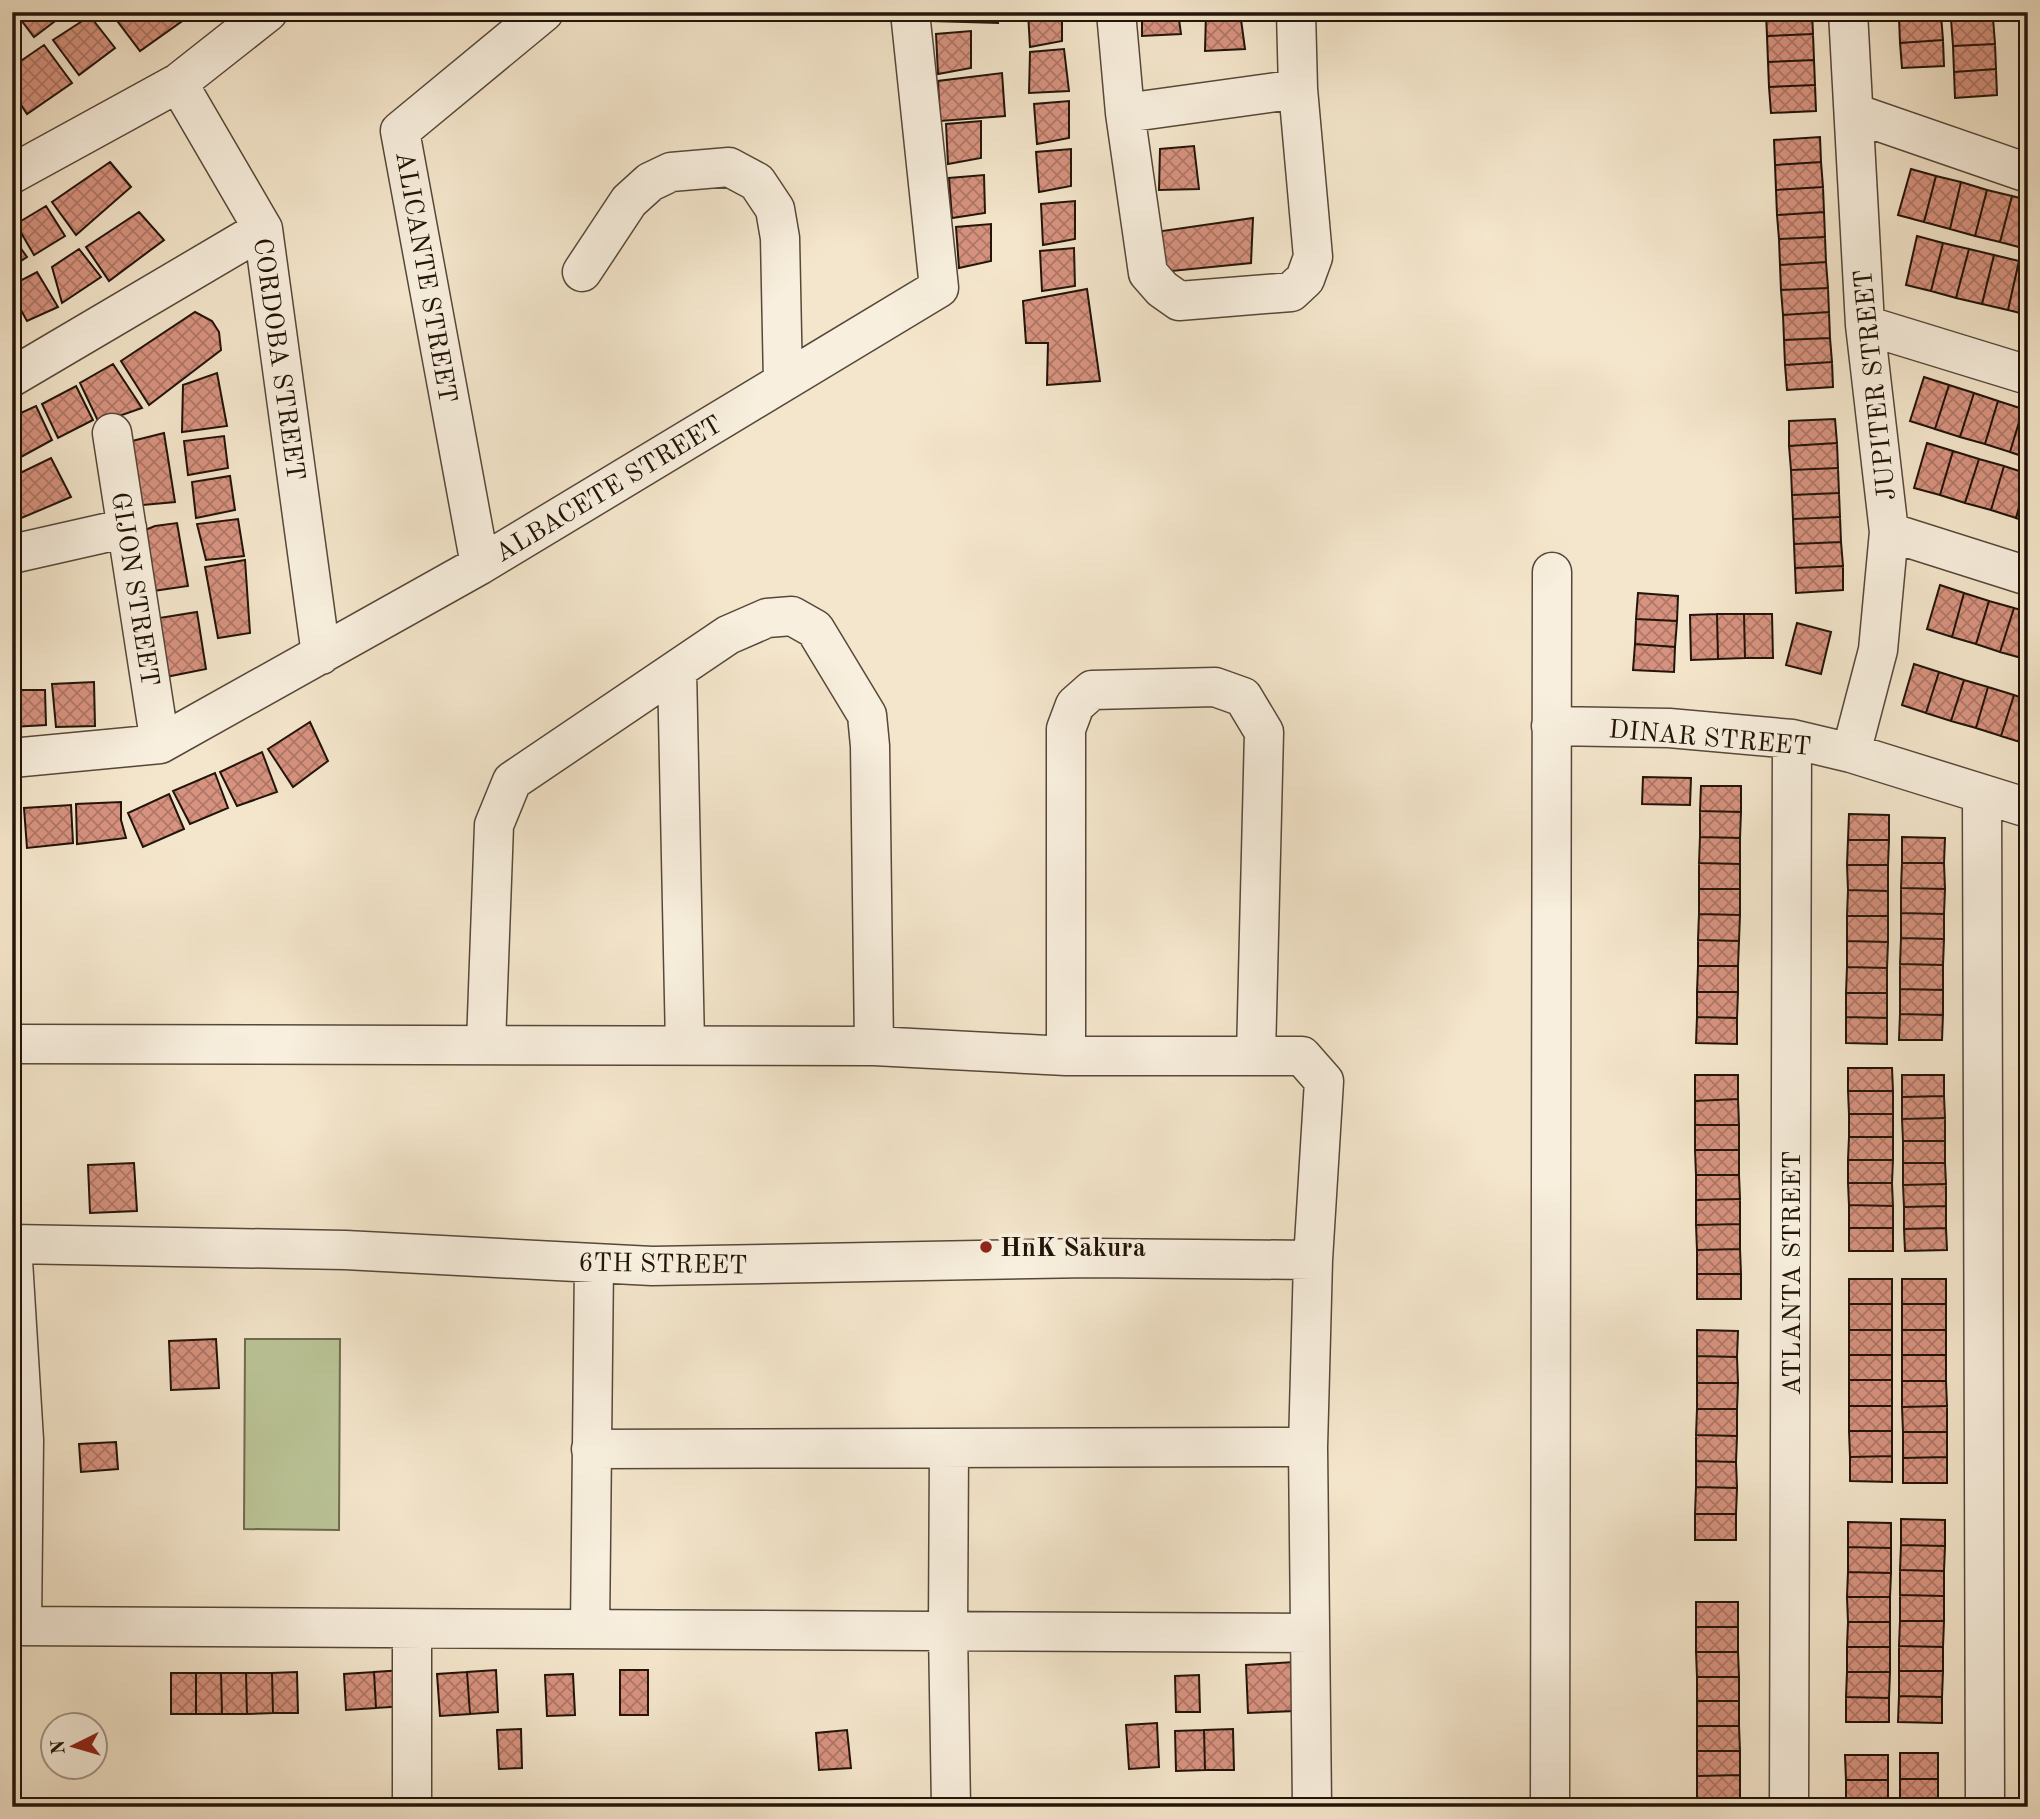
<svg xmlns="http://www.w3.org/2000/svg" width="2040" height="1819" viewBox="0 0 2040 1819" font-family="'Old Standard TT',serif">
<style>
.pitch{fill:#bbc598;stroke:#6e6c50;stroke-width:2}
.building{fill:url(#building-cross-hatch);stroke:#221408;stroke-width:2}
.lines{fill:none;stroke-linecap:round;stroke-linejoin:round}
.minor-casing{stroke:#564839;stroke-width:41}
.minor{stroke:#f8efde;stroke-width:38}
.poi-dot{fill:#8f2418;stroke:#f8efde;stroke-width:2.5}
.labels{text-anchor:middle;stroke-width:7;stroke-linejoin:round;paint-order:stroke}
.street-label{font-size:26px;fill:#221408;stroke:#f8efde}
.poi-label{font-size:26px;font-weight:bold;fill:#221408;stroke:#f8efde;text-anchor:start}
</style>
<defs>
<pattern id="building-cross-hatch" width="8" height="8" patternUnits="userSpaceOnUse" patternTransform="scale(1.75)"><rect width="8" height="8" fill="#d89380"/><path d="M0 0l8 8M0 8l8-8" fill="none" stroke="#af7767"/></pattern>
</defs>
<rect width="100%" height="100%" fill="#f4e6cc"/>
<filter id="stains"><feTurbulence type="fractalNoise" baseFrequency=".00286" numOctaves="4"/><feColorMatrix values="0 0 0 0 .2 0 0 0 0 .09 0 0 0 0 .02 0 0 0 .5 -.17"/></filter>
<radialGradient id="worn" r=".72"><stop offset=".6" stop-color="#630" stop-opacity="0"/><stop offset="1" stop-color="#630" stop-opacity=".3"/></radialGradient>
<path class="pitch" d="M245,1339H340L339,1530L244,1529Z"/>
<path class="building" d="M15,12H67L34,37Z
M116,12H195L140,51L112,14Z
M932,12H997L998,23L932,21Z
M1028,12H1062V41L1030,47Z
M1142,12H1178L1181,34L1142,36Z
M1206,12H1240L1245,49L1205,51Z
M1766,12H1812L1813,34L1767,36Z
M1898,12H1941V15L1899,17Z
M1951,12H1993V18L1951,19Z
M1941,15L1943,40L1900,43L1899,17Z
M90,16L115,48L79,75L53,40Z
M1993,18L1995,44L1953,46L1951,19Z
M971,31V68L938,74L936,34Z
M1813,34L1814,60L1768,62L1767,36Z
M1943,40L1944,66L1902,68L1900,43Z
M1995,44L1996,69L1954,72L1953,46Z
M44,45L72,83L27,114L12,91V67Z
M1064,49L1069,91L1029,93L1030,52Z
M1814,60L1815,85L1769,87L1768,62Z
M1996,69L1997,95L1955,98L1954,72Z
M1002,73L1005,116L940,121L938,81Z
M1815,85L1816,111L1771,113L1769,87Z
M1069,101V138L1037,144L1034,104Z
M12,103L20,116L12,121Z
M981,121V158L948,164L946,124Z
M1820,137L1821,162L1775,165L1774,140Z
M1194,146L1199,189L1159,190L1160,149Z
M1071,149V186L1039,192L1036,152Z
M110,162L131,187L76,235L52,202Z
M1821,162L1823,187L1776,190L1775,165Z
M1911,169L1936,176L1924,222L1898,215Z
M984,175L985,213L952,218L949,178Z
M1936,176L1961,182L1950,229L1924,222Z
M1961,182L1987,190L1975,236L1950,229Z
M1823,187L1824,212L1777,215L1776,190Z
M1987,190L2012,196L2000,242L1975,236Z
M2012,196L2028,200L2026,249L2000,242Z
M1075,201V239L1043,245L1041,204Z
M46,206L65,236L34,255L16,224Z
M139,212L164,240L109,281L86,247Z
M1824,212L1825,237L1779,239L1777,215Z
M1253,218L1251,263L1162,272V231Z
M991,224V261L959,268L956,227Z
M12,236L27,257L12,267Z
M1917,236L1943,243L1931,291L1906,285Z
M1825,237L1826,262L1780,265L1779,239Z
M1943,243L1969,249L1956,298L1931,291Z
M1074,248L1075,286L1042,291L1040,251Z
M79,249L101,277L62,303L52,267Z
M1969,249L1994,255L1982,304L1956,298Z
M1994,255L2019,261L2008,310L1982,304Z
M2019,261L2028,263V315L2008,310Z
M1826,262L1828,288L1781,290L1780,265Z
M37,272L58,307L27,321L12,294V285Z
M1828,288L1829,312L1783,315L1781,290Z
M1087,289L1100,381L1047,385L1048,343H1026L1023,301Z
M12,306L21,322L12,328Z
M195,312L212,321L219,332L221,350L149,405L121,361Z
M1829,312L1830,338L1784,340L1783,315Z
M1830,338L1832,362L1785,365L1784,340Z
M1832,362L1833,387L1787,390L1785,365Z
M113,364L142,408L99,423L80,383Z
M217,373L227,426L182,432L183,385Z
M1924,377L1949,385L1935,429L1910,421Z
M1949,385L1974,393L1960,437L1935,429Z
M76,386L93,420L58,438L42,404Z
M1974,393L1998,401L1985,444L1960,437Z
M1998,401L2023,409L2010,452L1985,444Z
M36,406L52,440L19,458L12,443V417Z
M2023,409L2028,410V458L2010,452Z
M1835,419L1837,443L1789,446V421Z
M164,433L175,502L132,506L128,442Z
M224,436L228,468L188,475L184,441Z
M1837,443L1838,468L1791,470L1789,446Z
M1927,443L1953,451L1940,495L1914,488Z
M1953,451L1979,459L1965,503L1940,495Z
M51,458L71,497L12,522V477Z
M1979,459L2004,466L1991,510L1965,503Z
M2004,466L2028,474L2016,518L1991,510Z
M1838,468L1839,493L1792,495L1791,470Z
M230,476L235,510L196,518L192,482Z
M2028,480V522L2016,518Z
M1839,493L1840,517L1793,519L1792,495Z
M1840,517L1841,542L1794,544L1793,519Z
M238,519L244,556L206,560L197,524Z
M177,523L188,586L146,592L140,532L155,526Z
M1841,542L1843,566L1795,568L1794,544Z
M245,560L250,633L218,638L205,567Z
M1843,566V590L1796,593L1795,568Z
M1940,585L1964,593L1952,637L1927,629Z
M1638,593L1678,596L1677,621L1636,619Z
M1964,593L1989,601L1976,644L1952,637Z
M1989,601L2014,608L2000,652L1976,644Z
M2014,608L2028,612V651L2025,659L2000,652Z
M197,612L206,669L166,677L159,618Z
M1717,614H1744L1745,658L1718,659Z
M1717,614L1718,659L1691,660L1690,615Z
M1744,614H1772L1773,658H1745Z
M1636,619L1677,621L1675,647L1635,644Z
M1797,623L1831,632L1821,674L1786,665Z
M1635,644L1675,647L1674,672L1633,670Z
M1914,664L1939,672L1926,713L1902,705Z
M1939,672L1964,680L1951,721L1926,713Z
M1964,680L1988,687L1976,728L1951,721Z
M94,682L95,726L56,727L52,684Z
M1988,687L2014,695L2001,736L1976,728Z
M12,690H45L46,725L12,727Z
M2014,695L2028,700L2026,744L2001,736Z
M310,722L328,761L293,787L268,749Z
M262,752L277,792L237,806L220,772Z
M215,773L228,808L190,824L173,791Z
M1643,777L1691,778L1690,805L1642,804Z
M1701,786H1741V812L1700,811Z
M169,794L184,829L143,847L128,813Z
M121,802V820L126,838L77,844L76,804Z
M71,805L73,843L27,848L24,808Z
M18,809L20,849H12V810Z
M1700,811L1741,812L1740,838L1700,837Z
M1849,814L1889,815V840H1848Z
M1700,837L1740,838V864L1699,863Z
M1902,837L1945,838L1944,863H1902Z
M1848,840H1889L1888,865H1847Z
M1699,863L1740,864V889H1699Z
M1902,863H1944L1945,889L1901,888Z
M1847,865H1888V891L1848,890Z
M1901,888L1945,889L1944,914L1901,913Z
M1699,889H1740V915L1699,914Z
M1848,890L1888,891V916H1847Z
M1901,913L1944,914V939L1901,938Z
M1699,914L1740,915L1739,941L1698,940Z
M1847,916H1888V942L1847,941Z
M1901,938L1944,939L1943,965L1900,964Z
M1698,940L1739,941L1738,966H1698Z
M1847,941L1888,942L1887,968L1847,967Z
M1900,964L1943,965V990L1900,989Z
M1698,966H1738V992H1697Z
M1847,967L1887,968V993H1846Z
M1900,989L1943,990V1015L1900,1014Z
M1697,992H1738L1737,1018L1697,1017Z
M1846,993H1887V1018L1846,1017Z
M1900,1014L1943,1015L1942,1040H1899Z
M1697,1017L1737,1018V1044L1696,1043Z
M1846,1017L1887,1018V1044L1846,1043Z
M1848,1068H1892L1893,1091H1848Z
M1695,1075H1738V1099L1695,1101Z
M1902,1075H1944V1096L1902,1097Z
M1848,1091H1893V1114H1849Z
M1944,1096L1945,1118L1902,1119V1097Z
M1738,1099L1739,1125H1695V1101Z
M1849,1114H1893V1137H1849Z
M1945,1118V1141H1903L1902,1119Z
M1695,1125H1739V1150H1695Z
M1849,1137H1893V1160H1848Z
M1903,1141H1945V1163H1903Z
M1695,1150H1739V1175H1696Z
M1848,1160H1893L1892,1183H1848Z
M134,1163L137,1211L90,1213L88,1165Z
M1903,1163H1945L1946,1184L1903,1185Z
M1696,1175H1739L1740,1199L1696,1200Z
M1848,1183H1892L1893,1206L1849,1205Z
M1946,1184V1206L1904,1207L1903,1185Z
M1740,1199V1224L1696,1225V1200Z
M1849,1205L1893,1206V1228H1849Z
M1946,1206V1228L1904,1229V1207Z
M1740,1224V1249L1697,1250L1696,1225Z
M1849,1228H1893V1251H1849Z
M1946,1228L1947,1250L1905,1251L1904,1229Z
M1740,1249L1741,1274H1697V1250Z
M1697,1274H1741V1299H1697Z
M1849,1279H1892V1304H1849Z
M1902,1279H1946V1304H1902Z
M1849,1304H1892V1330H1849Z
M1902,1304H1946V1330H1902Z
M1697,1330L1738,1331L1737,1357L1697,1356Z
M1849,1330H1892V1355H1849Z
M1902,1330H1946V1355H1902Z
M216,1339L219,1388L171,1390L169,1341Z
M1849,1355H1892V1380H1849Z
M1902,1355H1946V1381H1902Z
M1697,1356L1737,1357L1738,1383H1697Z
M1849,1380H1892V1406H1849Z
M1902,1381H1946L1947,1406L1902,1407Z
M1697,1383H1738L1737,1409H1697Z
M1849,1406H1892V1431H1849Z
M1947,1406V1432H1903L1902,1407Z
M1697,1409H1737V1436L1696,1435Z
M1849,1431H1892V1456L1850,1457Z
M1903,1432H1947V1457L1903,1458Z
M1696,1435L1737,1436L1736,1462L1696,1461Z
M116,1442L118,1469L81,1472L79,1444Z
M1892,1456V1482L1850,1481V1457Z
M1947,1457V1483H1903V1458Z
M1696,1461L1736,1462L1737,1488L1696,1487Z
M1696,1487L1737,1488L1736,1514H1695Z
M1695,1514H1736V1540H1695Z
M1901,1519L1945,1520V1546L1901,1545Z
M1848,1522L1891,1523V1548L1848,1547Z
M1901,1545L1945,1546L1944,1571L1900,1570Z
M1848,1547L1891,1548V1573L1848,1572Z
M1900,1570L1944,1571V1596L1900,1595Z
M1848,1572L1891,1573L1890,1597H1847Z
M1900,1595L1944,1596V1621H1900Z
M1847,1597H1890V1622H1848Z
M1696,1602H1738V1627H1696Z
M1900,1621H1944L1943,1647L1899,1646Z
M1848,1622H1890V1647H1847Z
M1696,1627H1738V1652H1696Z
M1899,1646L1943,1647V1671H1899Z
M1847,1647H1890V1672H1847Z
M1696,1652H1738L1739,1677H1697Z
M1294,1662L1296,1711L1248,1713L1246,1665Z
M404,1670L406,1706L376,1708L374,1672Z
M496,1670L498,1712L470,1714L467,1672Z
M620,1670H648V1715H620Z
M1899,1671H1943L1942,1697L1899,1696Z
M297,1672L298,1713H273L272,1673Z
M374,1672L376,1708L346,1710L344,1674Z
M467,1672L470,1714L440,1716L437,1674Z
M1847,1672H1890L1889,1698L1846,1697Z
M171,1673H196V1714H171Z
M196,1673H221L222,1714H196Z
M221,1673H246L247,1714H222Z
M246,1673H272L273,1713L247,1714Z
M573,1674L575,1715L547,1716L545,1675Z
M1199,1675L1200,1712H1176L1175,1676Z
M1697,1677H1739V1701H1697Z
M1899,1696L1942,1697V1723L1898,1722Z
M1846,1697L1889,1698V1722H1846Z
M1697,1701H1739V1726H1697Z
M1157,1723L1159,1767L1129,1769L1126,1725Z
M1697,1726H1739L1740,1751H1697Z
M521,1729L522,1768L499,1769L497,1730Z
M1233,1729L1234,1770H1205L1204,1730Z
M847,1730L851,1768L819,1770L816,1733Z
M1204,1730L1205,1770L1176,1771L1175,1731Z
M1697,1751H1740V1775L1697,1776Z
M1900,1753H1938V1779H1900Z
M1845,1755H1888V1780H1846Z
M1740,1775V1800H1697V1776Z
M1900,1779H1938V1805H1900Z
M1846,1780H1888V1805H1846Z
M1846,1805H1888V1807H1846Z
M1900,1805H1938V1807H1900Z"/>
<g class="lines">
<g class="minor-casing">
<path id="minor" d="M1116,12L1125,113L1148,273L1162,289L1179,301L1291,292L1305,279L1313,257L1298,89L1296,12
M1848,12L1865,325L1889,532L1878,650L1851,753
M178,83L263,229L321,655
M1125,113L1298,89
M1854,113L2028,173
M12,174L178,83L268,12
M582,272L629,201L650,182L671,172L729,167L757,182L775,209L780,238L783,382
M1865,325L2028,375
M12,377L263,229
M112,433L160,744
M1889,532L2028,576
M12,554L127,528
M480,565L400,131L544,12
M677,670L685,1045
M1551,726L1669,728L1792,739L1851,753L2028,808
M12,758L160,744L480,565L939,288L910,12
M1982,795L1985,1807
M12,1044L874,1046L1066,1056H1302L1324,1081L1313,1260L1308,1447L1312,1807
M486,1044L494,825L512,781L728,635L767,618L792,616L815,629L867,715L870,746L874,1046
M1066,1056V729L1075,705L1092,690L1215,687L1243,697L1264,732L1256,1055
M12,1244L345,1250L652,1266L1091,1258L1313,1260
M12,1244L24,1440L22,1626
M949,1448L948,1631L951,1807
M591,1449L1308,1447
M12,1626L1310,1633
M590,1629L594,1263
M412,1807V1629
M1550,1807L1552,572
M1789,1807L1792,739"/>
</g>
<use href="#minor" class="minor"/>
</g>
<circle class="poi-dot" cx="986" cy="1247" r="7"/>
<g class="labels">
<g class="street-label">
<text transform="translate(427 277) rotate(80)" y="9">ALICANTE STREET</text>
<text transform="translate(280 359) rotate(82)" y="9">CORDOBA STREET</text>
<text transform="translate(1874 385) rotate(-96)" y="9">JUPITER STREET</text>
<text transform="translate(608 488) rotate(-31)" y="9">ALBACETE STREET</text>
<text transform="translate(136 589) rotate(81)" y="9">GIJON STREET</text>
<text transform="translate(1710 737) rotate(5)" y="9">DINAR STREET</text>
<text transform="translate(663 1263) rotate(1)" y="9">6TH STREET</text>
<text transform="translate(1791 1273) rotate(-90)" y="9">ATLANTA STREET</text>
</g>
<g class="poi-label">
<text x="1000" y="1256">HnK Sakura</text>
</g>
</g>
<rect width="2040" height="1819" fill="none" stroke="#f4e6cc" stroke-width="42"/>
<rect x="14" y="14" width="2012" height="1791" fill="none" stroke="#221408" stroke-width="3.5"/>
<rect x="21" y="21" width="1998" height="1777" fill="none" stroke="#221408" stroke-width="2"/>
<g transform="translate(74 1746) rotate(265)"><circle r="33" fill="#f8efde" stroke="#a29788" stroke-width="2"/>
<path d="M0-5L12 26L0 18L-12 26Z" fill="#8f2418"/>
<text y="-10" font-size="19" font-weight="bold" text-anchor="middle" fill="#221408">N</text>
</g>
<rect width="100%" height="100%" filter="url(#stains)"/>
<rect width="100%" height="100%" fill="url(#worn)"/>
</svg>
